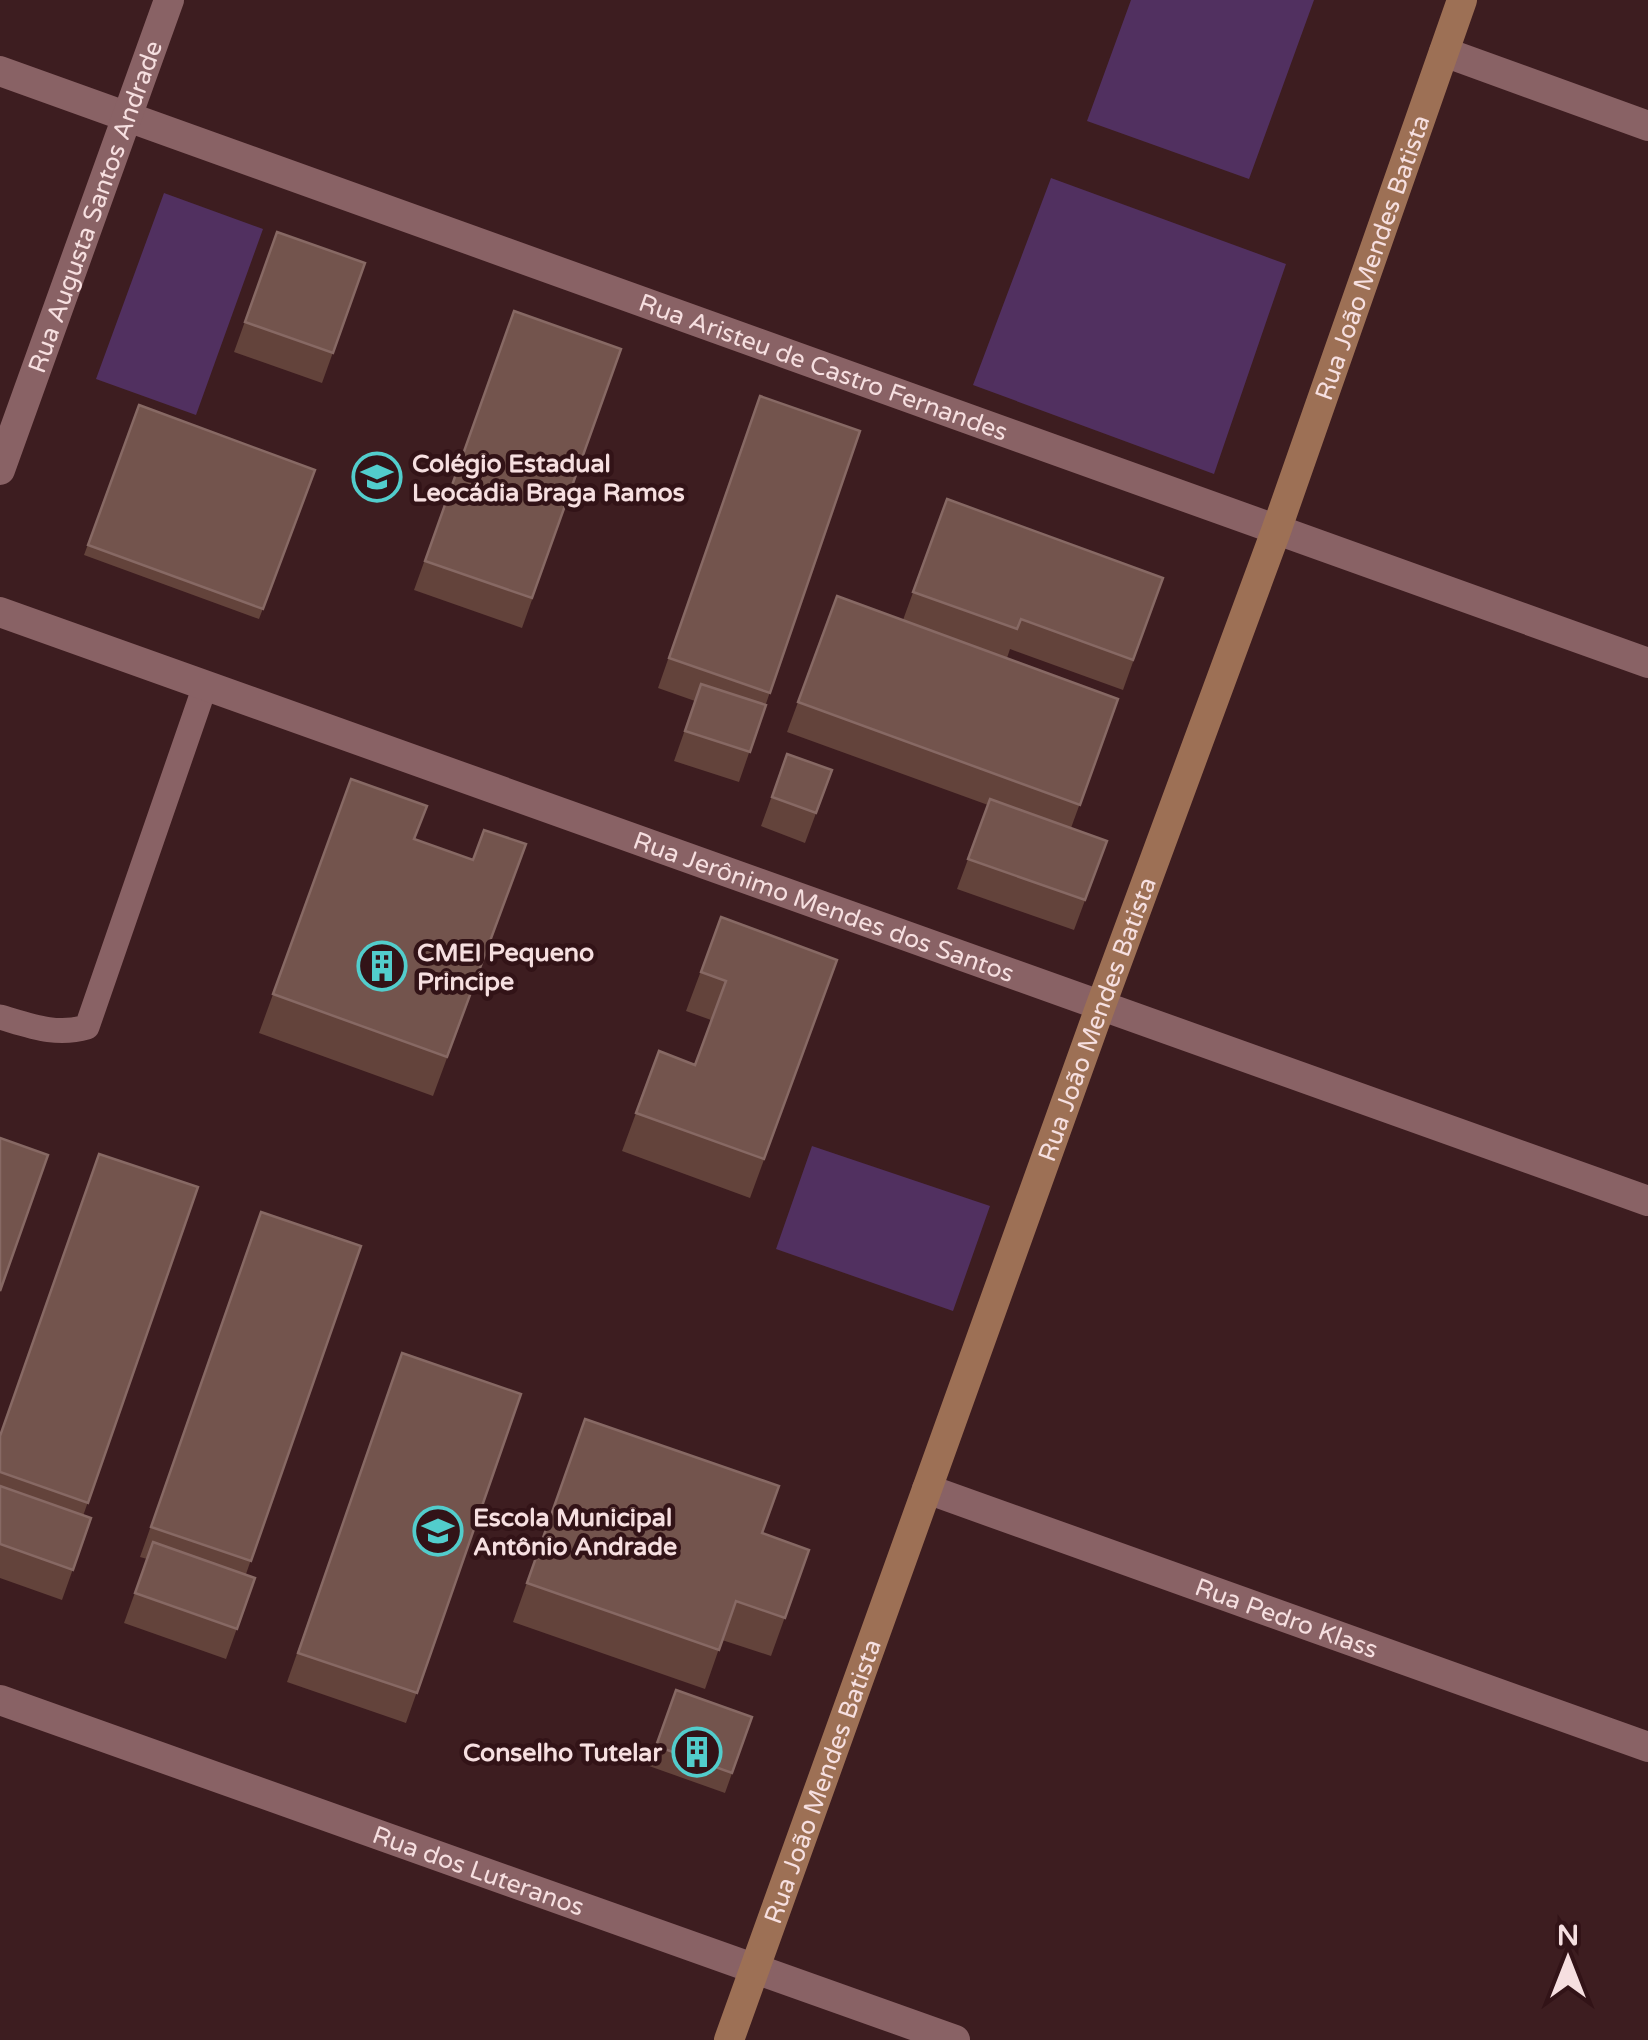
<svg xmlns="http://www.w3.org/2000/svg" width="1648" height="2040" viewBox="0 0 1648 2040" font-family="'Varela Round',sans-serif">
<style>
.green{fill:#513060}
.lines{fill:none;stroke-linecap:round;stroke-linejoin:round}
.lane{stroke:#896265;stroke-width:25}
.street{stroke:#896265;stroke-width:30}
.secondary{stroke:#9d7055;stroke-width:30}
.wall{fill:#63433b}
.building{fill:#73544d;stroke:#876964;stroke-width:2.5}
.labels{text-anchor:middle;stroke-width:9;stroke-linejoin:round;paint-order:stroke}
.street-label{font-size:25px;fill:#f6dfe0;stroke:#321317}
.poi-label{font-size:25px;font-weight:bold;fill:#f6dfe0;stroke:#321317;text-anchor:start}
</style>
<rect width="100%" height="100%" fill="#3d1d20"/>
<path class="green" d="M1131,0H1314L1249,179L1087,121Z
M1051,178L1286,264L1214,474L973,385Z
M164,193L263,229L196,415L96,379Z
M812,1146L990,1206L953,1311L776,1249Z"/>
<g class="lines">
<path class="lane" d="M0,1017C31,1026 56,1036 87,1027L205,686"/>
<g class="street">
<path d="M1444,52L1648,126"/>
<path id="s1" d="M0,71L1648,663"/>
<path id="s2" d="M0,470L169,0"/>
<path id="s3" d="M0,612L1648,1201"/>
<path id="s4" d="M927,1489L1648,1747"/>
<path id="s5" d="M0,1700L955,2040"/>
</g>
<path class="secondary" id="s6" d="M729,2040L1101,1005L1276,531L1462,0"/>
</g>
<path class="wall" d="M277,232L365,263L322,383L234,352Z
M514,311L621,349L522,628L414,590Z
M760,396L860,431L739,782L674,761L695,701L658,688Z
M139,405L315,470L259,619L84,555Z
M947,499L1163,578L1123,690L1010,649L1007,658L1118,699L1071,828L1107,841L1074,930L957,889L988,805L787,732L837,596L903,620Z
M787,754L832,770L805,843L761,826Z
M351,779L415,839L473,860L526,844L433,1096L259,1033Z
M721,917L837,960L750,1198L622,1151L659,1051L695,1065L711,1020L686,1011Z
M198,1187L83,1516L91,1518L62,1600L0,1578V1435Z
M261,1212L361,1246L246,1574L255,1578L226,1659L124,1623L147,1559L140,1557Z
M402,1353L521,1394L406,1723L287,1682Z
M585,1419L762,1533L809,1550L771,1656L722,1640L705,1689L513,1622Z
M676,1690L752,1717L725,1793L649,1766Z"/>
<path class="building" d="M277,232L365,263L333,353L245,322Z
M514,311L621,349L532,598L425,561Z
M760,396L860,431L770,693L669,658Z
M139,405L315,470L263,609L88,545Z
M947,499L1163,578L1133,660L1021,619L1017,629L913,592Z
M837,596L1118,699L1080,805L798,702Z
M701,684L766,705L750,752L685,731Z
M787,754L832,770L816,813L772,797Z
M351,779L427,806L414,839L473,860L484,830L526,844L447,1057L273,994Z
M990,799L1107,841L1085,900L968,859Z
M721,917L837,960L764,1159L636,1113L659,1051L695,1065L726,981L701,972Z
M0,1138L48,1155L0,1291Z
M99,1154L198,1187L88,1503L0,1472V1436Z
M261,1212L361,1246L251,1561L151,1527Z
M402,1353L521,1394L417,1693L298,1653Z
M585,1419L779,1486L762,1533L809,1550L785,1618L736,1601L719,1650L527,1583Z
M0,1486L91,1518L73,1570L0,1544Z
M153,1542L255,1578L237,1629L135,1593Z
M676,1690L752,1717L732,1773L656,1746Z"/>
<defs>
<g id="school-ring" transform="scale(2.5)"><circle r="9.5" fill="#321317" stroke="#52cdcc" stroke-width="1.5"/><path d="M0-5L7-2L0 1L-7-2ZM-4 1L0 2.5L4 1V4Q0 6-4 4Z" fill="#52cdcc"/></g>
<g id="building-ring" transform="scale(2.5)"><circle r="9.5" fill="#321317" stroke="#52cdcc" stroke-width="1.5"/><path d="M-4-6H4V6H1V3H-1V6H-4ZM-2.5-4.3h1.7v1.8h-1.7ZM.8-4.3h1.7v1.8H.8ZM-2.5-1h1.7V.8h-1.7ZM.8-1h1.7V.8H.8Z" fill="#52cdcc"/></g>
</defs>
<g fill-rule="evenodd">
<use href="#school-ring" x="377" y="477"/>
<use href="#building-ring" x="382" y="966"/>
<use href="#school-ring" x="438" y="1531"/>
<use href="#building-ring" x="697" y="1752"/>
</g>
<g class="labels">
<g class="street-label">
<text dy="9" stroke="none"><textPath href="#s2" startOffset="280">Rua Augusta Santos Andrade</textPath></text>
<text dy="9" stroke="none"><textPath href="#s6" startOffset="1895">Rua João Mendes Batista</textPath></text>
<text dy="9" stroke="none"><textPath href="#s1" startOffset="875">Rua Aristeu de Castro Fernandes</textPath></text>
<text dy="9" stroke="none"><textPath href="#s3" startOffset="875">Rua Jerônimo Mendes dos Santos</textPath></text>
<text dy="9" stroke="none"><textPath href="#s6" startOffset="1085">Rua João Mendes Batista</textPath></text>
<text dy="9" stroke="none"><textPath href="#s4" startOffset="382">Rua Pedro Klass</textPath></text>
<text dy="9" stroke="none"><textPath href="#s6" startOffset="275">Rua João Mendes Batista</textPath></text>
<text dy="9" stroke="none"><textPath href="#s5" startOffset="508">Rua dos Luteranos</textPath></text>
</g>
<g class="poi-label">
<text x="412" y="472">Colégio Estadual<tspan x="412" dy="29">Leocádia Braga Ramos</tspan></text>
<text x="417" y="961">CMEI Pequeno<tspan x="417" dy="29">Principe</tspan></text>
<text x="473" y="1526">Escola Municipal<tspan x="473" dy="29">Antônio Andrade</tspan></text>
<text x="662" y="1761" text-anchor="end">Conselho Tutelar</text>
</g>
</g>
<g transform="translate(1568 1960)" stroke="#321317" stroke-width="8" paint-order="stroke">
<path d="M0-8L18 38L0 25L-18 38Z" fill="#f6dfe0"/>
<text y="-15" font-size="28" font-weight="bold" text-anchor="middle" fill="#f6dfe0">N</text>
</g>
</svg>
